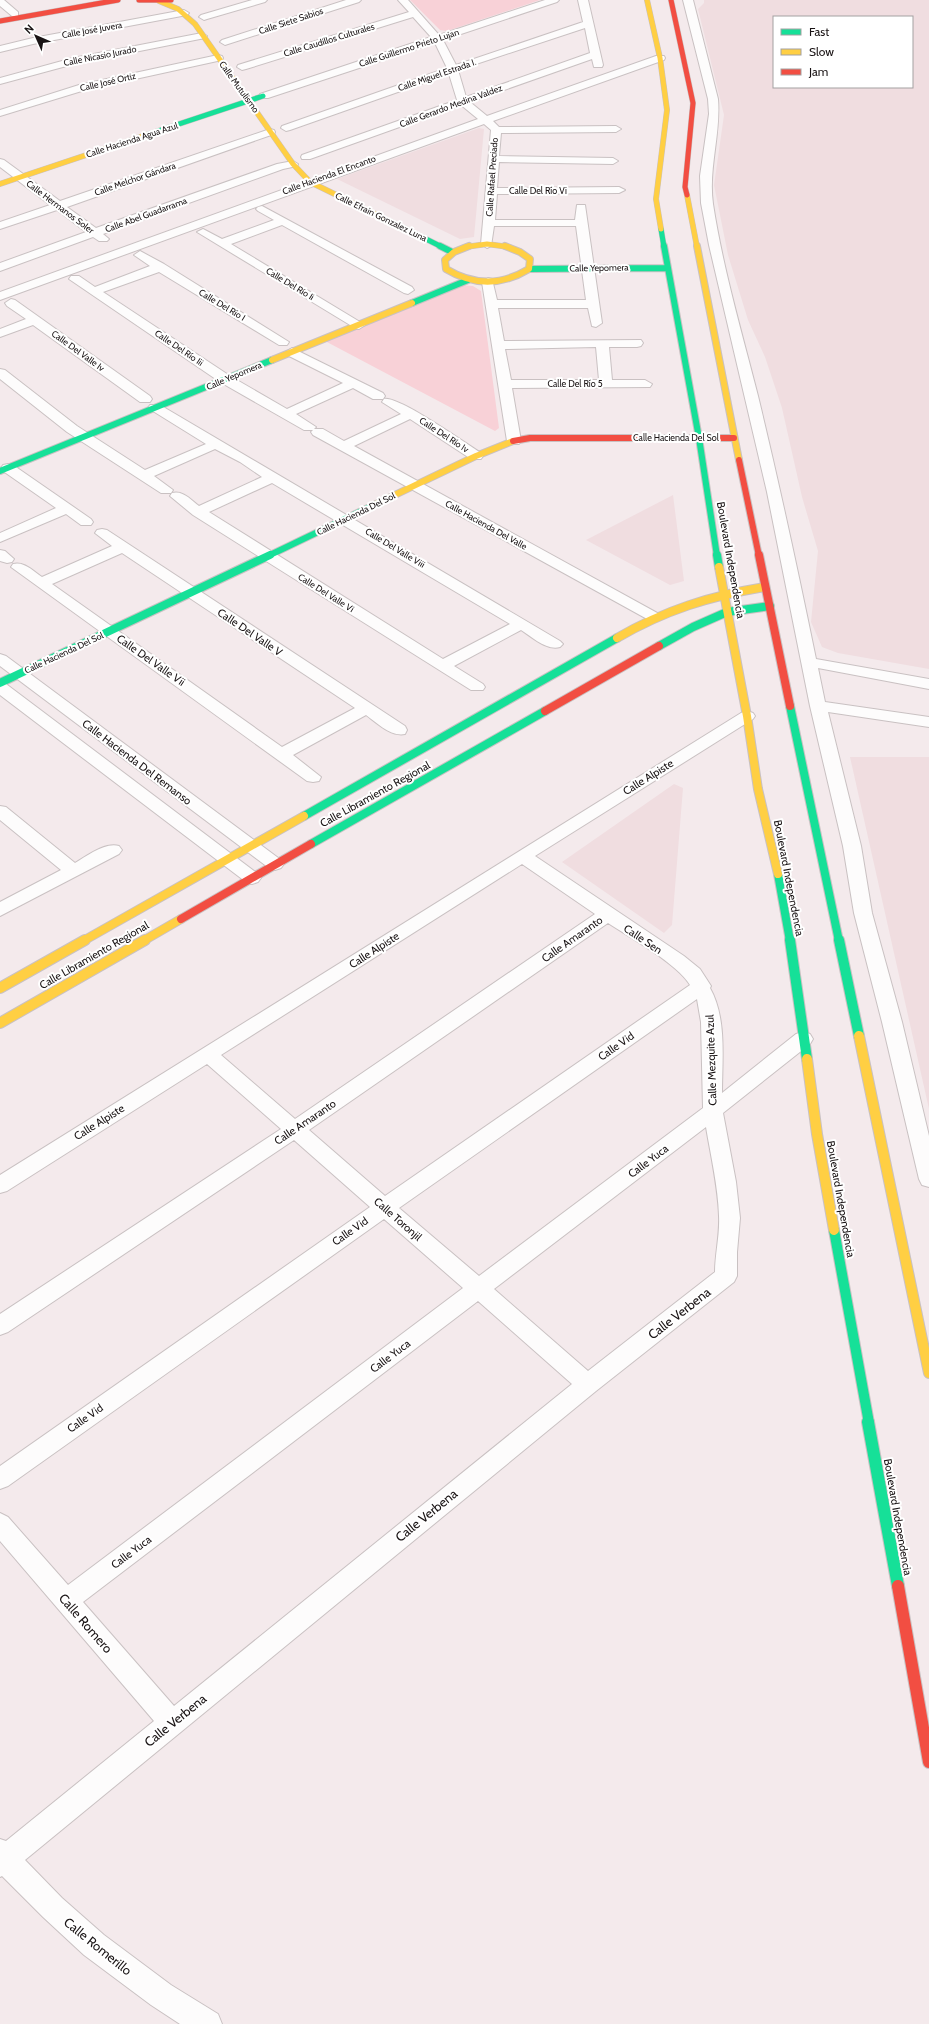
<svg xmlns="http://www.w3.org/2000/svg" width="929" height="2024" viewBox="0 0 929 2024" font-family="Cabin,sans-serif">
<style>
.built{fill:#f0dde0;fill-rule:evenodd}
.green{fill:#f8d1d7}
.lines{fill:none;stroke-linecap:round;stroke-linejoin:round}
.street-casing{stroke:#c9c1c2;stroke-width:2}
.fast-far4-casing{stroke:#c9c1c2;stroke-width:6}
.fast-far3-casing{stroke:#c9c1c2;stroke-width:8}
.fast-far2-casing{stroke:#c9c1c2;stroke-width:10}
.fast-far1-casing{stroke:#c9c1c2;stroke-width:12}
.fast-casing{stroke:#c9c1c2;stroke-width:14}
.slow-far3-casing{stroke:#c9c1c2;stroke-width:6}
.slow-far2-casing{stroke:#c9c1c2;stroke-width:8}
.slow-far1-casing{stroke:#c9c1c2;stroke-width:10}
.slow-casing{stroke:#c9c1c2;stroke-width:12}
.jam-far3-casing{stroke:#c9c1c2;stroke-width:6}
.jam-far2-casing{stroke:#c9c1c2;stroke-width:8}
.jam-far1-casing{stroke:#c9c1c2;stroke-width:10}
.jam-casing{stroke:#c9c1c2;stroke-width:14}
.street{fill:#fdfcfc;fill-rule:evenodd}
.fast-far4{stroke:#16e098;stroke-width:5}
.fast-far3{stroke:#16e098;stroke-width:6}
.fast-far2{stroke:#16e098;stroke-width:8}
.fast-far1{stroke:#16e098;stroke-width:10}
.fast{stroke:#16e098;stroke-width:12}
.slow-far3{stroke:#ffcf43;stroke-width:5}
.slow-far2{stroke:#ffcf43;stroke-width:6}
.slow-far1{stroke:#ffcf43;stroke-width:8}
.slow{stroke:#ffcf43;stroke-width:10}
.jam-far3{stroke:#f24e42;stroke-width:5}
.jam-far2{stroke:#f24e42;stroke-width:6}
.jam-far1{stroke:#f24e42;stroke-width:8}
.jam{stroke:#f24e42;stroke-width:12}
.labels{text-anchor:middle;stroke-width:4;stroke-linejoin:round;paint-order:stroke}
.far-street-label{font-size:9px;fill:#191314;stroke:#fff}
.street-label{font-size:11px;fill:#191314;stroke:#fff}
.near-street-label{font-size:13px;fill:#191314;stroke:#fff}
</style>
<rect width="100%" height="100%" fill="#f4eaec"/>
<path class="built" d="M704,0H929V669L838,653L822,647L811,622L818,551L802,497L782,408L765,357L748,320L728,255L714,185L724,115L698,9L704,3ZM774,17H912V87H774Z
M479,128L484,129L474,237L460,239L337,179Z
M673,495L684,581L670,585L586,540Z
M850,757H929V1109Z
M674,784L683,788L672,925L664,933L562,862Z"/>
<path class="green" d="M410,0H540L447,31L440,30Z
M460,285L473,286L481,291L499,428L495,431L325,341Z"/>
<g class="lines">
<g class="street-casing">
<path id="street" d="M0,0H4L18,12V16H12L0,6Z
M252,0H267L265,2L207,19L204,20L199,17L201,15Z
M346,0H361L359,2L228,44L225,45L220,42L222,40Z
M398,0H408L439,35L545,0H559L557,2L443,40L456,65L583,22L578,0H588L603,65L602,67H594L592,59L470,102L487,116L656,56H664L665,58L664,60L493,121L499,127L616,126L621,129L616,132L501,133L499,156L613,158L618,161L613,164L499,162L497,188L619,187L625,190L619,193L497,194L495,220H575L577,205H585L602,323L596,327L592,326L588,308H498L504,341L641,340L643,343L641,346L637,347H609L612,380H645L652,384L650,387L512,388L521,441L519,444H509L507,441L482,282L488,278L492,279L497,300H586L576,226H494L491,246L487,248L481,244L491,130L484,124L0,300V292L478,119L461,105L310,159H302L301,157L302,155L457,100L449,74L290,130L286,131L281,128L282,126L447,68L435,43L268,98H260L259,96L260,94L431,37L413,17L246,69L242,70L237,67L238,65L409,12ZM585,28L590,53L466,97L458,70ZM596,347L599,380H511L505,349Z
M683,0H693L718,99C721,134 708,169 713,204C723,269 742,333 758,396C779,483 798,571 816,659L929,679V689L818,668L825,702L929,717V727L828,712L861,846L872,913L902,1022L929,1136V1187L922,1185L919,1179L882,1022L854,913L843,846L810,706L767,492L709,245L701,203L700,176L709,114L708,99Z
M184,10L189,13L187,15L33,44L0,52V46L33,38Z
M202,33L207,36L205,38L74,64L0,84V78L73,58Z
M218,55L222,56L223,58L222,60L85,90L0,116V110L79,85Z
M270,129L274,130L275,132L274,134L67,207L96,228L277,164L293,161L298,164L297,166L283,169L103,234L109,239L107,241H99L93,237L0,271V263L86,232L57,210L0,229V222L50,205L0,167V159L4,160L60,201Z
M262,206L412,287L414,290L408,294L404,293L282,225L231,244L365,325L359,329L355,328L197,232L203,229L222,239L274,220L258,211L256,209L258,207Z
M140,251L164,264L289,342L287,345H279L159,272L103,292L230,376L287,409L343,383L287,355L286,352L292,348L383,393L385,396L383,399H373L353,388L296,414L316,427L314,429H323L344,441L401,414L382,402L384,399C399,396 465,443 481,453L483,456L481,459H471L410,419L354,446L659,614L662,617L659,620H649L313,435L311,432L313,430H304L220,382L69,279L71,276H79L95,287L150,266L134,255Z
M11,299L15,300L150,396L152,399L150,402H140L33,325L0,337V329L26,319L7,306L5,303Z
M0,369L5,370L77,426L145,470L206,444L148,408L150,405H160L560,641L563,644L560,647C547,651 532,637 521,630L454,666L483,684L485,687L483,690H471L193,515L170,496L172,493C183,490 191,500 199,506L262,477L240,462L215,449L154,476L173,490L171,493H161L67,432L0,379ZM272,483L510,624L443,659L209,512Z
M8,464L13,465L91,519L93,522L91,525H81L66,514L0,542V533L56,508L3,471L1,468L3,465Z
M102,529L107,530L405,726L407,730L405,734C391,737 377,723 366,715L293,755L321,777L319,781L313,782L307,781L11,567L13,564C24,561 33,571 42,577L112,546L95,533L97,530ZM122,553L355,708L282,747L52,584Z
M0,550L5,551L14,559L12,562L7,563L0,561Z
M0,654L6,656L281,860L284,864L281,868L275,870L269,868L0,666Z
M0,682L6,684L258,874L261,878L258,882L252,884L246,882L0,695Z
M747,711L753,713L755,716L753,719L535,856L684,956L700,969L711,986L710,988C727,1018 722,1059 722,1093L796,1034L803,1032L810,1034L813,1039L810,1044L723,1113L736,1182L740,1218L737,1252V1276L734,1282L596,1391L25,1860L62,1898L104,1935L171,1985L218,2014L222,2024H180L151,2005L84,1955L43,1917L2,1876L0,1877V1839L6,1841L154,1721L0,1541V1513L8,1517L68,1585L463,1288L384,1219L8,1486L0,1489V1466L370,1207L294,1140L8,1332L0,1335V1314L281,1129L207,1064L7,1191L0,1193V1175L741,713ZM522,864L595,914L295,1119L221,1055ZM608,923C629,937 678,964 690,985L385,1196L309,1130ZM697,999L701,1022L703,1108L479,1276L399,1208ZM706,1127C711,1157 718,1186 719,1216C720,1235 715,1254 715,1272L588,1371L494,1289ZM478,1301L572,1384L174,1706L83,1602Z
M0,806L6,807L75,863C87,856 105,842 119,846L122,850L119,854L0,916V902L61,870L0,820Z"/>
</g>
<g class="fast-far4-casing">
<path id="fast-far4" d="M146,135L263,96
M406,229L442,247
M661,229L664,247"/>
</g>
<g class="fast-far3-casing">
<path id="fast-far3" d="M440,246L452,252
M664,246L699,438L717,556
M529,269L668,268
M412,303L468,280
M0,471L272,360
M268,556L376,504"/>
</g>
<g class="fast-far2-casing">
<path id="fast-far2" d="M717,555L719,567
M659,646L693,627L727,612L770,606
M0,683L270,555
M790,706L839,941
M304,816L617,638
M311,844L545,711
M778,874L790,941"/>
</g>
<g class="fast-far1-casing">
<path id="fast-far1" d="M790,940L807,1059
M839,940L859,1036
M834,1230L869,1423"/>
</g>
<g class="fast-casing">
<path id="fast" d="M868,1422L898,1586"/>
</g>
<g class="slow-far3-casing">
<path id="slow-far3" d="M647,0L660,58L667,110L656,199L661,229
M159,1L178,9L195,24L293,164L310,182L406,229
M0,184L146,135
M687,195L697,247
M465,247L487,244L509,247"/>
</g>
<g class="slow-far2-casing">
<path id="slow-far2" d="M469,246L454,252L445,260L446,269C474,286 501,286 529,269L530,259L520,252L505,246
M697,246L739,460
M272,360L412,303
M376,504L476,456L513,441"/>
</g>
<g class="slow-far1-casing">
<path id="slow-far1" d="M719,567L747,716L758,789L778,874
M617,638C665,610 710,596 765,587
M83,941L304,816
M143,941L181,919"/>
</g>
<g class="slow-casing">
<path id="slow" d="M0,988L85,940
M0,1023L145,940
M859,1036L929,1373
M807,1059L817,1134L834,1230"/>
</g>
<g class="jam-far3-casing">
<path id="jam-far3" d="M139,0H171
M671,0L693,103L685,187L687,195
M0,21L118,0"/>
</g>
<g class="jam-far2-casing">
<path id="jam-far2" d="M513,441L530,438H734
M739,460L759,556"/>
</g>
<g class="jam-far1-casing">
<path id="jam-far1" d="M759,555L790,706
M545,711L659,646
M181,919L311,844"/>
</g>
<g class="jam-casing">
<path id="jam" d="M898,1586L929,1762"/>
</g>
<use href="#street" class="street"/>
<use href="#fast-far4" class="fast-far4"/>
<use href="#fast-far3" class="fast-far3"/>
<use href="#fast-far2" class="fast-far2"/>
<use href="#fast-far1" class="fast-far1"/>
<use href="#fast" class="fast"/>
<use href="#slow-far3" class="slow-far3"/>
<use href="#slow-far2" class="slow-far2"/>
<use href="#slow-far1" class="slow-far1"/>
<use href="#slow" class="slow"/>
<use href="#jam-far3" class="jam-far3"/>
<use href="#jam-far2" class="jam-far2"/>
<use href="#jam-far1" class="jam-far1"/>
<use href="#jam" class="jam"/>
</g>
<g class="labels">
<g class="far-street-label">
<text transform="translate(291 21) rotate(-18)" y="3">Calle Siete Sabios</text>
<text transform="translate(92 30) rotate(-10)" y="3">Calle José Juvera</text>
<text transform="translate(329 40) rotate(-17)" y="3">Calle Caudillos Culturales</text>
<text transform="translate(409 48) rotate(-18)" y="3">Calle Guillermo Prieto Lujan</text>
<text transform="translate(100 56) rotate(-11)" y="3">Calle Nicasio Jurado</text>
<text transform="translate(437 75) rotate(-19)" y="3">Calle Miguel Estrada I.</text>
<text transform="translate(108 82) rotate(-13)" y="3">Calle José Ortiz</text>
<text transform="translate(239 87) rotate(54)" y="3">Calle Mutulismo</text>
<text transform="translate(451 106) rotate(-20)" y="3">Calle Gerardo Medina Valdez</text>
<text transform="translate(132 140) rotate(-18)" y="3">Calle Hacienda Agua Azul</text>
<text transform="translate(329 175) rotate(-20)" y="3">Calle Hacienda El Encanto</text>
<text transform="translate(492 177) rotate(-86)" y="3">Calle Rafael Preciado</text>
<text transform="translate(135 179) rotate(-19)" y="3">Calle Melchor Gándara</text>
<text x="538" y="194">Calle Del Río Vi</text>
<text transform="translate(60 207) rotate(37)" y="3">Calle Hermanos Soler</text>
<text transform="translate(146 215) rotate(-20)" y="3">Calle Abel Guadarrama</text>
<text transform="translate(381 217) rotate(26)" y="3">Calle Efrain Gonzalez Luna</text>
<text transform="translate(599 268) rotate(-1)" y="3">Calle Yepomera</text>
<text transform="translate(290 284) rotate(31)" y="3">Calle Del Río Ii</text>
<text transform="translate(222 305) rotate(31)" y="3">Calle Del Río I</text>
<text transform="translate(179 348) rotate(34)" y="3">Calle Del Río Iii</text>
<text transform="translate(78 351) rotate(36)" y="3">Calle Del Valle Iv</text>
<text transform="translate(234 376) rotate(-23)" y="3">Calle Yepomera</text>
<text x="575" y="387">Calle Del Río 5</text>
<text transform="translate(444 435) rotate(33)" y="3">Calle Del Río Iv</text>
<text x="676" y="441">Calle Hacienda Del Sol</text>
<text transform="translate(356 514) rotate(-26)" y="3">Calle Hacienda Del Sol</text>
<text transform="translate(486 525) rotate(29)" y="3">Calle Hacienda Del Valle</text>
<text transform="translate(395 548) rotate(31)" y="3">Calle Del Valle Viii</text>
<text transform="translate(326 593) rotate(32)" y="3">Calle Del Valle Vi</text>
<text transform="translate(64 653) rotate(-25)" y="3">Calle Hacienda Del Sol</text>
</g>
<g class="street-label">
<text transform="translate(731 560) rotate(80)" y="4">Boulevard Independencia</text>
<text transform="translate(250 632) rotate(34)" y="4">Calle Del Valle V</text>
<text transform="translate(151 660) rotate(35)" y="4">Calle Del Valle Vii</text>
<text transform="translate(137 762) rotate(37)" y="4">Calle Hacienda Del Remanso</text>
<text transform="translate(648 777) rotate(-32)" y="4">Calle Alpiste</text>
<text transform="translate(375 794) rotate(-29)" y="4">Calle Libramiento Regional</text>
<text transform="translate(789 878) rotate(79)" y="4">Boulevard Independencia</text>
<text transform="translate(572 939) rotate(-35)" y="4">Calle Amaranto</text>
<text transform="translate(643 939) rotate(34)" y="4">Calle Sen</text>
<text transform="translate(374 950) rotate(-33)" y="4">Calle Alpiste</text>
<text transform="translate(94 955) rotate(-30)" y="4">Calle Libramiento Regional</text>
<text transform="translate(616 1046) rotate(-35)" y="4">Calle Vid</text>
<text transform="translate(711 1060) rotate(-92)" y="4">Calle Mezquite Azul</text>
<text transform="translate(99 1122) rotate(-32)" y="4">Calle Alpiste</text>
<text transform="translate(305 1122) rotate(-34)" y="4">Calle Amaranto</text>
<text transform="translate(648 1161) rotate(-37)" y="4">Calle Yuca</text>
<text transform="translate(841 1199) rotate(80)" y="4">Boulevard Independencia</text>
<text transform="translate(398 1219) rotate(41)" y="4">Calle Toronjil</text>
<text transform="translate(350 1231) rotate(-35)" y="4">Calle Vid</text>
<text transform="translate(390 1356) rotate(-37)" y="4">Calle Yuca</text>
<text transform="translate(85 1418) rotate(-35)" y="4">Calle Vid</text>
<text transform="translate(898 1517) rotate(80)" y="4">Boulevard Independencia</text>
<text transform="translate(131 1552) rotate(-37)" y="4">Calle Yuca</text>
</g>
<g class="near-street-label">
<text transform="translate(679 1313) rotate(-38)" y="5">Calle Verbena</text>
<text transform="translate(426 1515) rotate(-39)" y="5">Calle Verbena</text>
<text transform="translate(86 1623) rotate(49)" y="5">Calle Romero</text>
<text transform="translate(175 1720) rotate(-39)" y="5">Calle Verbena</text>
<text transform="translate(98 1946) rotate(39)" y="5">Calle Romerillo</text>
</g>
</g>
<rect x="773" y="16" width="140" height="72" fill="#ffffff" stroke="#a3a1a1"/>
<rect x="781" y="29" width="20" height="6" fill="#16e098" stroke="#a3a1a1"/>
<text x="809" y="36" font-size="12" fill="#191314">Fast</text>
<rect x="781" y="49" width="20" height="6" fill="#ffcf43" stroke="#a3a1a1"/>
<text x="809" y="56" font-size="12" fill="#191314">Slow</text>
<rect x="781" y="69" width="20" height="6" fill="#f24e42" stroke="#a3a1a1"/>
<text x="809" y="76" font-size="12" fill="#191314">Jam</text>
<g transform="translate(36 36) rotate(315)" stroke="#ffffff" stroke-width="3" paint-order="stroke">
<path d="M0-3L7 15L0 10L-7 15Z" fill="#191314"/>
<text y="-6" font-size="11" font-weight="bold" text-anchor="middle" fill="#191314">N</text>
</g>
</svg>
